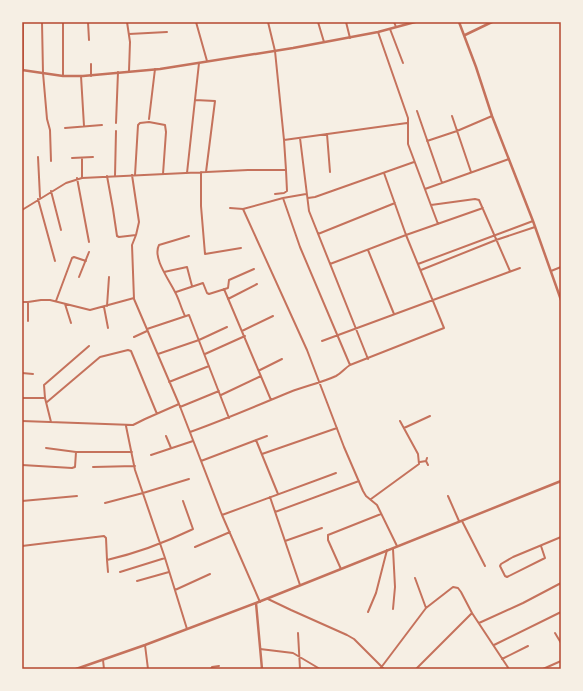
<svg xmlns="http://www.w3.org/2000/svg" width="583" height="691" viewBox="0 0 583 691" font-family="'Nunito Sans',sans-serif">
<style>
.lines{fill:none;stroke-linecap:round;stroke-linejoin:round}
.minor{stroke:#c5725c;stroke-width:2}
.tertiary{stroke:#c5725c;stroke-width:2.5}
.neatline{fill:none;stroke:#b5482f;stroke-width:1.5}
</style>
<rect width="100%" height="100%" fill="#f6efe4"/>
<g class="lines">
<path class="minor" d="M42,22L43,73L47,119L50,130L51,161
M63,22V76
M88,22L89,40
M127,22L130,42L129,71
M196,22L207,61
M318,22L324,42
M346,22L350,38
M394,22L396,27
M390,29L403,63
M378,32L408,118V144L438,224
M129,34L167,32
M91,64V76
M23,70V22
M81,76L84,126
M195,100L215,101L206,172
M417,111L442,183
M452,116L471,172
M149,119L155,69
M116,123L118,72
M65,128L102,125
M327,134L330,172
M300,138L309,211L368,359
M284,140L407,123
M427,141L457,131L492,116
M38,157L40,197
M72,158L93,157
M82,158V178
M201,172V206L205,254L241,248
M187,173L199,63
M132,175L139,222L136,235L132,245L134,299L179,404L222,515L260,602
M135,175L138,125L140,123L149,122L165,125L166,132L163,174
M107,176L113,209L117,236L119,237L136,235
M115,176L116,131
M77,178L89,242
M425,189L509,159
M51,191L61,230
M275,194L284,193L287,191L286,170
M283,198L300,247L350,365
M308,198L315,197L414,162
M38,199L55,261
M431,205L475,199L479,200L510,271
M230,208L243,209L307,350L344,447L363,491L366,496L377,505L397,546
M243,209L283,198L306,194
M22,210L66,183L82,178L248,170H286L284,140L275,51L268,22
M318,234L395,203
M368,250L394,314
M330,264L406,235L483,208
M418,264L533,221
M421,270L496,240L535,227
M551,271L561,267
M164,272L187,267L192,286
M79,277L89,252
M224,289L271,400
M176,292L203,283L207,293L209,294L228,288L229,280L254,269
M228,299L257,284
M56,301L72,258L74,257L86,261
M22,302H28L41,300H50L90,310L134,298
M65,304L71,323
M107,306L109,277
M104,307L108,328
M185,316C181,308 179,299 175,292C170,281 152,258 159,245L189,236
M28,321V302
M147,329L189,315L229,418
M242,331L273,316
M134,337L147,331
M322,341L520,268
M158,354L199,340L227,327
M205,354L245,336
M260,370L282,359
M22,373L33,374
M169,382L209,366
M221,395L261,376
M22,398H45
M47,402L100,357L128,350L131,351L157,414
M180,407L219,391
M22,421L133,425L145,419L179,404
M51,422L45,398L44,385L89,346
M126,426L135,470L165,558L187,629
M404,428L430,416
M190,432C224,420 256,406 290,392C305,386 321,383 336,376C342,373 345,368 350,365L444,328L406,235L384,173
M166,436L171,448
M256,440L278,494
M46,448L76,452
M262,454L337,428
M151,455L193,441
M201,461L267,436
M426,461L428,465
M420,462L426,461L427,458
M22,465L72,468L75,467L76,452H132
M93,467L135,466
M448,496L459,521
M270,497L300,585
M371,499L419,464L418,454L400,421
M22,501L77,496
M105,503L143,493L189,479
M275,512L359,481
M222,515L336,473
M462,521L485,566
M285,541L322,528
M22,546L104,536L106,538L107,560C137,553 164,543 191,530L193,529L183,501
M541,546L545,558L507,577L505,576L500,566L501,564L513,557L561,537
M195,547L230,532
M393,549L395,587L393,609
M107,560L108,572
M341,569L328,540V535L381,514
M120,572L165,558
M415,578L426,608
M137,581L169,572
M175,590L210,574
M268,599L291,610L347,635L354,639L384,669
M368,612L376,593L387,550
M479,623L523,603L561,583
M298,633L300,669
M555,633L561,643
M145,645L148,669
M494,645L561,612
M260,649L293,653L320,669
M502,659L528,646
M103,660L104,669
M211,669L212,667L219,666
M380,669L426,608L453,587L458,588L461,592L472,613L509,669
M416,669L472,613
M543,669L561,661"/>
<path class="tertiary" d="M459,22L476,67L492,116L533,221L561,300
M465,35L492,22
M22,70L63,76H83L160,69L293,48L378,32L415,22
M256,603L262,669
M76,669L145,645L256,603L561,481"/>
</g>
<rect width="583" height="691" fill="none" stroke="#f6efe4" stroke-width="46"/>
<rect x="23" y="23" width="537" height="645" class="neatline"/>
</svg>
